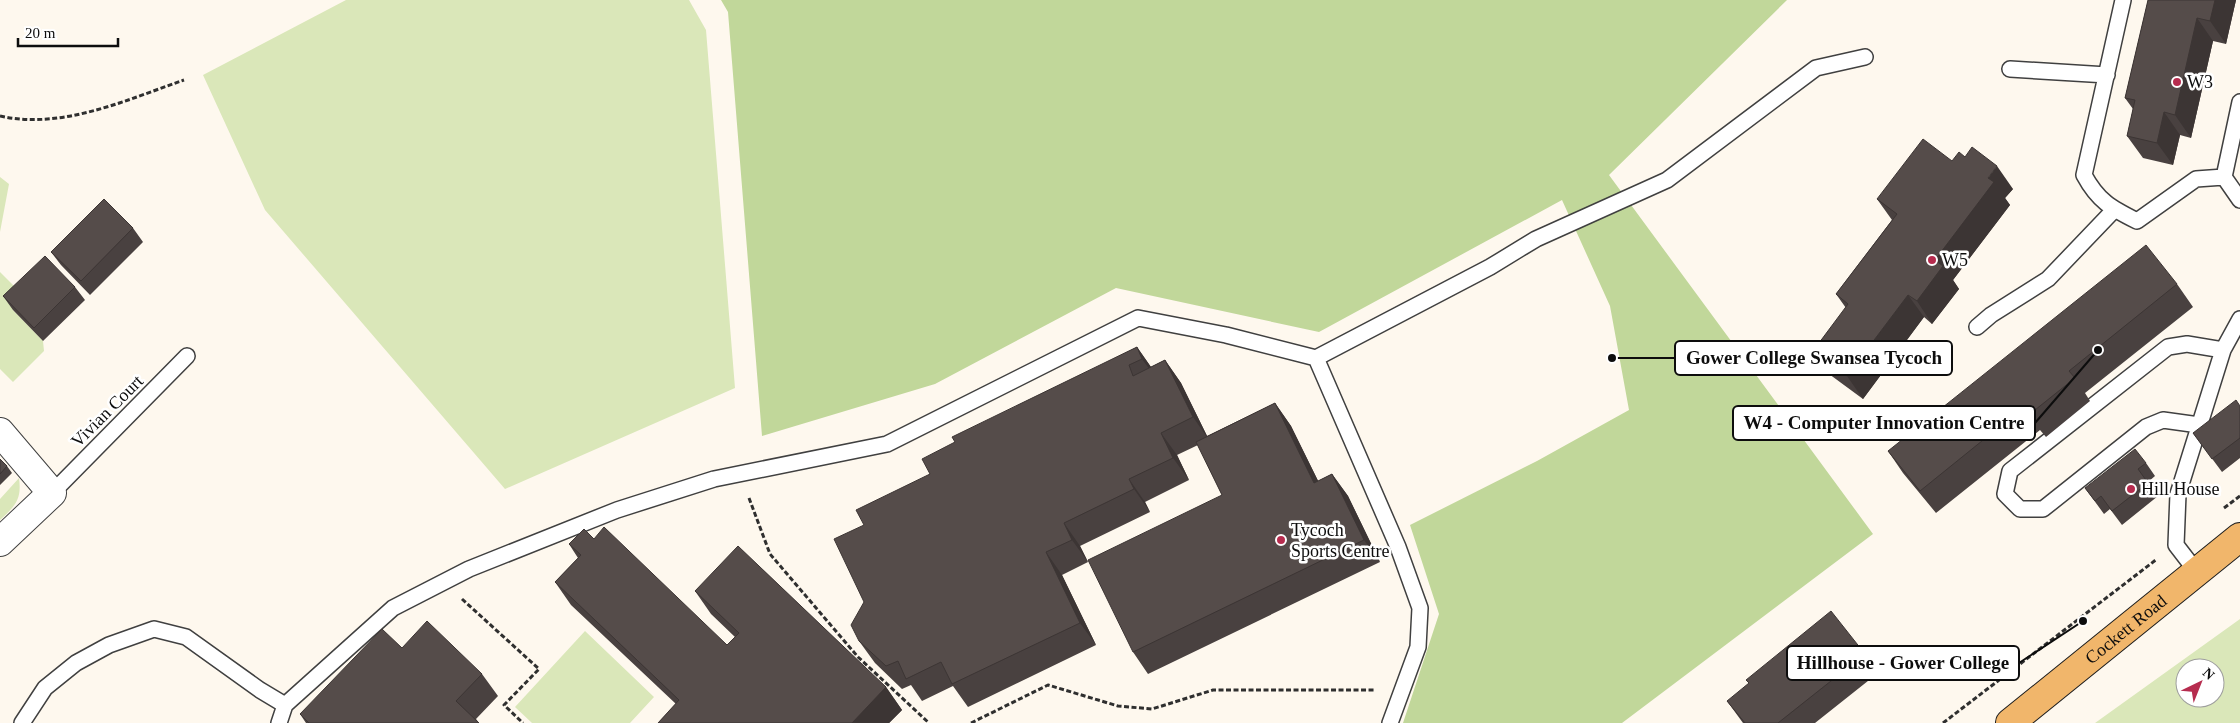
<svg xmlns="http://www.w3.org/2000/svg" width="2240" height="723" viewBox="0 0 2240 723" font-family="Georgia,serif">
<style>
.green{fill:#dae7b9;fill-rule:evenodd}
.forest{fill:#c1d79a}
.lines{fill:none;stroke-linecap:round;stroke-linejoin:round}
.lane-casing{stroke:#404040;stroke-width:18}
.street-casing{stroke:#404040;stroke-width:30}
.primary-casing{stroke:#1e1e1e;stroke-width:30}
.path{stroke:#2f2f2f;stroke-width:3;stroke-dasharray:5 2.5;stroke-linecap:butt}
.lane{stroke:#fff;stroke-width:15}
.street{stroke:#fff;stroke-width:28}
.primary{stroke:#f1b66b;stroke-width:28}
.wall{fill:#494140}
.shaded-wall{fill:#3c3534}
.building{fill:#554c4a;stroke:#3c3534}
.poi-dot{fill:#b62c4e;stroke:#fff;stroke-width:2}
.labels{text-anchor:middle;stroke-width:5;stroke-linejoin:round;paint-order:stroke}
.poi-label{font-size:18px;fill:#0d0d0d;stroke:#fff;text-anchor:start}
.street-label{font-size:18px;fill:#0d0d0d;stroke:#fff}
.leader{fill:none;stroke:#0d0d0d;stroke-width:2}
.callout-dot{fill:#0d0d0d;stroke:#fff;stroke-width:2}
.callout{fill:#fff;stroke:#0d0d0d;stroke-width:2}
.callout-label{font-size:19px;text-anchor:middle;font-weight:bold;fill:#0d0d0d}
</style>
<rect width="100%" height="100%" fill="#fef8ee"/>
<path class="green" d="M346,0H689L706,30L735,388L505,489L265,210L203,75Z
M0,177L9,184L0,232Z
M0,272L25,297L13,310L43,341L44,351L13,382L0,369Z
M19,478C22,500 15,506 0,520V499Z
M2240,619V723H2095ZM2185,668H2215V698H2185Z
M585,631L654,697L630,723H532L515,707Z"/>
<path class="forest" d="M721,0H1787L1609,175L1873,534L1622,723H1403L1439,614L1410,525L1537,461L1629,410L1610,306L1562,200L1319,332L1116,288L935,384L762,436L728,12Z"/>
<g class="lines">
<g class="lane-casing">
<path id="lane" d="M2123,0L2084,175C2098,201 2111,208 2137,221L2196,179L2224,177L2240,200
M2010,69L2107,75
M2224,177L2240,102
M1977,327L1991,315L2048,279L2114,210
M1316,358L1490,267L1536,239L1667,180L1816,68L1865,57
M2199,425L2163,420L2146,427L2043,509H2020L2005,494L2010,471L2168,347L2187,344L2223,350
M52,493L187,356
M2196,571L2176,545L2178,494L2223,350L2240,319
M22,723L45,688L76,663L109,645L154,629L186,637L260,690L285,705
M279,723L285,705L393,608L469,569L617,510L714,479L887,444L1138,318L1226,335L1316,358L1398,547L1420,608L1418,647L1390,723"/>
</g>
<g class="street-casing">
<path id="street" d="M0,432L52,493L0,542"/>
</g>
<g class="primary-casing">
<g id="primary">
<path id="s1" d="M2010,723L2240,537"/>
</g>
</g>
<path class="path" d="M0,116C62,130 126,100 184,80
M749,498L770,554L858,657L929,723
M2224,508L2240,496
M462,599L539,669L504,705L523,723
M971,723L1048,685L1118,706L1152,709L1213,690H1376
M1943,723L2157,559"/>
<use href="#lane" class="lane"/>
<use href="#street" class="street"/>
<use href="#primary" class="primary"/>
</g>
<path class="wall" d="M2148,0H2236L2226,44L2213,41L2191,138L2180,135L2173,165L2143,158L2127,136L2133,109L2125,98Z
M1952,161L2013,189L2005,198L2010,205L1953,280L1959,289L1932,324L1924,317L1863,399L1829,374L1813,351L1846,308L1836,294L1892,220L1877,199Z
M133,228L143,242L90,295L61,265L51,252Z
M2177,284L2193,307L2085,393L2090,401L2046,437L2040,430L1936,513L1903,473L1888,451Z
M75,287L85,300L43,341L13,310L3,296Z
M1137,347L1151,367L1165,360L1181,383L1207,436L1275,403L1291,426L1318,481L1332,474L1348,496L1380,562L1148,674L1133,652L1222,495L1198,445L1177,455L1189,480L1145,502L1150,512L1080,546L1088,562L1062,575L1096,645L968,707L953,686L922,701L911,685L902,689L875,663L859,641L864,602V525L930,474L955,442Z
M2240,406V458L2222,472L2193,433Z
M0,459L7,466L12,473L0,485Z
M2146,463L2155,476L2148,482L2158,496L2122,525L2110,509L2104,514L2085,488Z
M594,539L727,645L735,637L711,614L695,591L886,687L902,710L889,723H658L676,704L571,605L555,582L578,558L569,544Z
M402,648L482,674L498,696L476,719L479,723H306L300,714Z
M1865,654L1878,673L1815,723H1743L1727,701Z"/>
<path class="shaded-wall" d="M2215,0H2236L2226,44L2210,21Z
M2197,18L2213,41L2191,138L2175,115Z
M2164,112L2180,135L2173,165L2157,143Z
M1997,166L2013,189L2005,198L2010,205L1953,280L1959,289L1932,324L1917,301L1935,260L1988,178Z
M1908,295L1924,317L1863,399L1847,376Z
M1137,347L1153,370L1158,381L1142,359Z
M1165,360L1181,383L1209,440L1193,417Z
M1275,403L1291,426L1330,505L1314,483Z
M1161,433L1177,455L1189,480L1173,458Z
M1332,474L1348,496L1380,562L1364,540Z
M1129,479L1145,502L1150,512L1134,489Z
M1064,523L1080,546L1088,562L1072,540Z
M1046,552L1062,575L1096,645L1080,623Z
M886,687L902,710L889,723H852Z"/>
<path class="building" d="M2148,0H2215L2210,21L2197,18L2175,115L2164,112L2157,143L2127,136L2135,100L2125,98Z
M1923,139L1952,161L1959,152L1965,157L1972,147L1997,166L1988,178L1994,182L1935,260L1943,266L1917,301L1908,295L1847,376L1813,351L1848,304L1836,294L1897,214L1877,199Z
M104,199L133,228L81,281L51,252Z
M2146,245L2177,284L2069,371L2075,378L2030,414L2024,407L1920,491L1888,451Z
M45,256L75,287L34,328L3,296Z
M1137,347L1142,359L1129,365L1133,376L1165,360L1193,417L1161,433L1173,458L1129,479L1134,489L1064,523L1072,540L1046,552L1080,623L952,684L941,662L906,679L898,661L886,666L859,641L851,625L864,602L834,539L864,525L856,510L930,474L922,459L955,442L952,437Z
M2236,400L2240,406V438L2212,459L2193,433Z
M1275,403L1314,483L1332,474L1364,540L1133,652L1088,560L1222,495L1196,442Z
M2135,449L2146,463L2138,469L2148,483L2112,511L2101,496L2095,501L2085,488Z
M0,459L7,466L0,474Z
M604,527L727,645L739,633L695,591L738,546L886,687L852,723H658L679,700L555,582L581,555L569,544L584,529L594,539Z
M1831,611L1865,654L1778,723H1745L1727,701L1749,683L1746,680Z
M427,621L482,674L456,701L479,723H309L300,714L382,629L402,648Z"/>
<g class="poi-dot">
<circle cx="2177" cy="82" r="5"/>
<circle cx="1932" cy="260" r="5"/>
<circle cx="2131" cy="489" r="5"/>
<circle cx="1281" cy="540" r="5"/>
</g>
<g class="labels">
<g class="poi-label">
<text x="2187" y="88">W3</text>
<text x="1942" y="266">W5</text>
<text x="2141" y="495">Hill House</text>
<text x="1291" y="536">Tycoch<tspan x="1291" dy="21">Sports Centre</tspan></text>
</g>
<g class="street-label">
<text transform="translate(107 411) rotate(-45)" y="6">Vivian Court</text>
<text dy="6" stroke="none"><textPath href="#s1" startOffset="149">Cockett Road</textPath></text>
</g>
</g>
<path class="leader" d="M1612 358L1675 358M2098 350L2035 423M2083 621L2019 663"/>
<g class="callout-dot">
<circle cx="1612" cy="358" r="5"/>
<circle cx="2098" cy="350" r="5"/>
<circle cx="2083" cy="621" r="5"/>
</g>
<g class="callout">
<rect x="1675" y="341" width="277" height="34" rx="5"/>
<rect x="1733" y="406" width="302" height="34" rx="5"/>
<rect x="1787" y="646" width="232" height="34" rx="5"/>
</g>
<g class="callout-label">
<text x="1814" y="364">Gower College Swansea Tycoch</text>
<text x="1884" y="429">W4 - Computer Innovation Centre</text>
<text x="1903" y="669">Hillhouse - Gower College</text>
</g>
<g transform="translate(2200 683) rotate(43)"><circle r="24" fill="#ffffff" stroke="#9e9e9e"/>
<path d="M0-4L9 19L0 12L-9 19Z" fill="#b62c4e"/>
<text y="-8" font-size="14" font-weight="bold" text-anchor="middle" fill="#0d0d0d">N</text>
</g>
<path d="M18 38v8h100v-8" fill="none" stroke="#0d0d0d" stroke-width="2.5"/>
<text x="25" y="38" font-size="15" fill="#0d0d0d" stroke="#ffffff" stroke-width="4" paint-order="stroke">20 m</text>
</svg>
